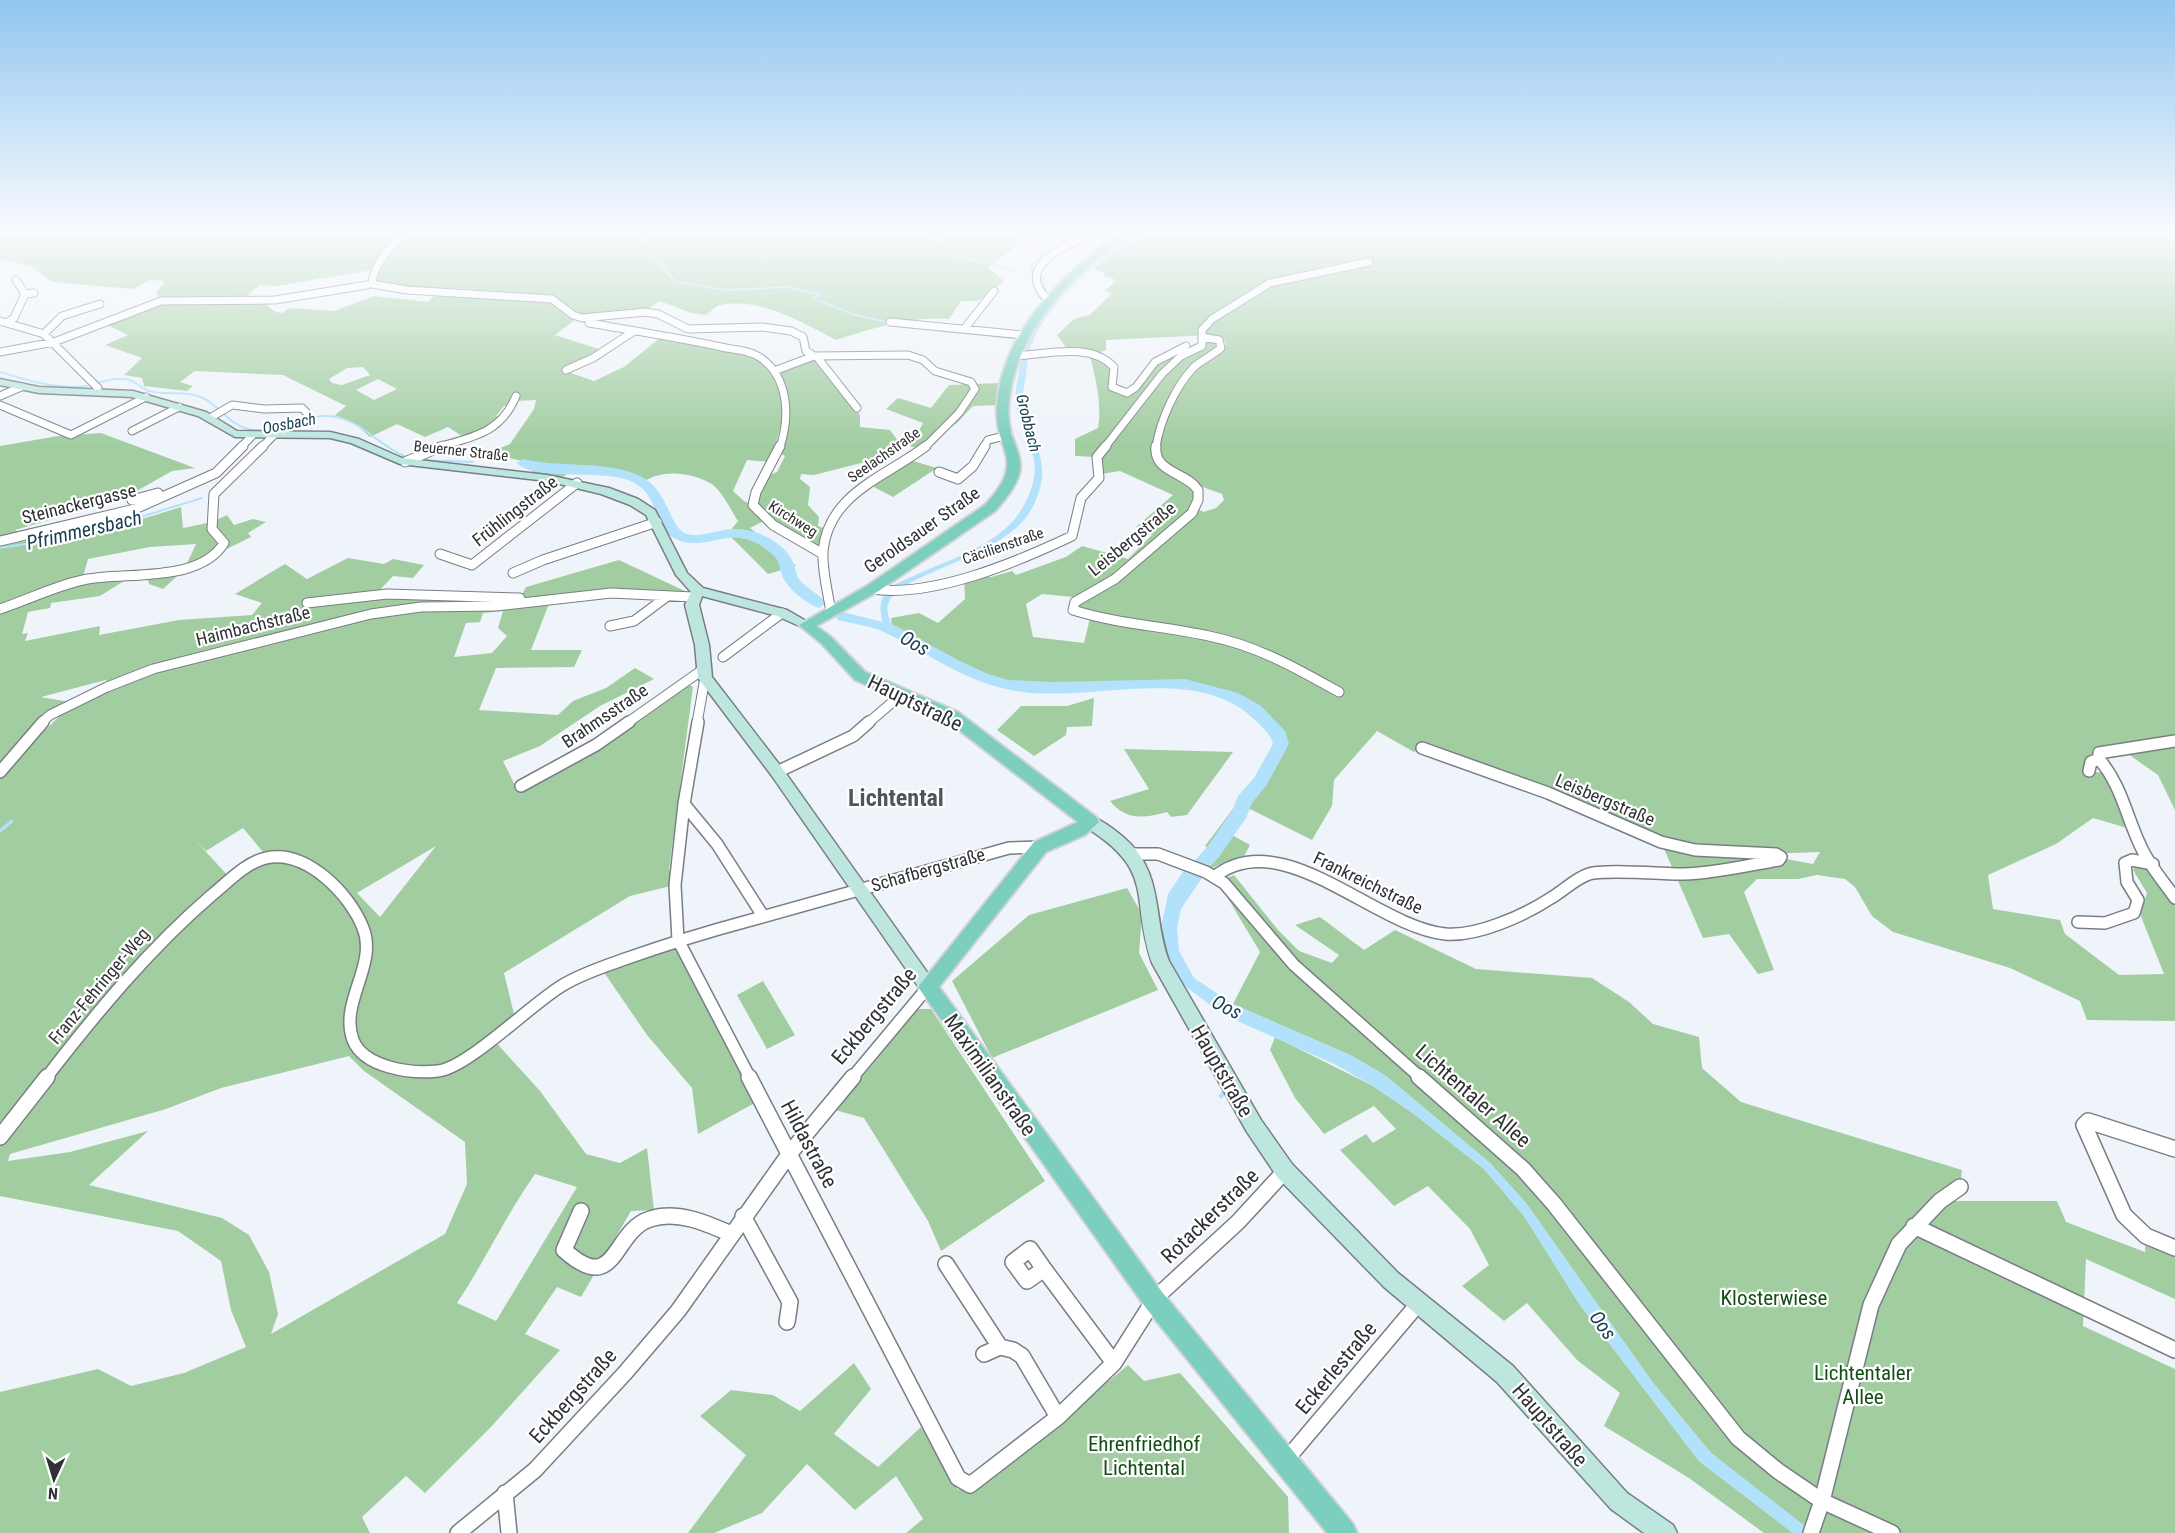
<svg xmlns="http://www.w3.org/2000/svg" width="2175" height="1533" viewBox="0 0 2175 1533" font-family="'Roboto Condensed',sans-serif">
<style>
.green{fill:#a2cda1;fill-rule:evenodd}
.water{fill:#b1e1fb}
.lines{fill:none;stroke-linecap:round;stroke-linejoin:round}
.stream-far2{stroke:#b1e1fb;stroke-width:2}
.stream-far1{stroke:#b1e1fb;stroke-width:3}
.stream{stroke:#b1e1fb;stroke-width:4.5}
.river{fill:#b1e1fb;fill-rule:evenodd}
.minor-far3-casing{stroke:#797e84;stroke-width:9}
.minor-far2-casing{stroke:#797e84;stroke-width:11}
.minor-far1-casing{stroke:#797e84;stroke-width:14}
.minor-casing{stroke:#797e84;stroke-width:18}
.secondary-casing{stroke:#797e84;stroke-width:3}
.primary-casing{stroke:#d1d2d2;stroke-width:4}
.minor-far3{stroke:#fff;stroke-width:7}
.minor-far2{stroke:#fff;stroke-width:9}
.minor-far1{stroke:#fff;stroke-width:11}
.minor{stroke:#fff;stroke-width:15}
.secondary{fill:#bde7de;fill-rule:evenodd}
.primary{fill:#7ccfbe;fill-rule:evenodd}
.labels{text-anchor:middle;stroke-width:4.5;stroke-linejoin:round;paint-order:stroke}
.far-street-label{font-size:15px;fill:#2f3134;stroke:#fff}
.far-water-label{font-size:16px;font-style:italic;fill:#1b4052;stroke:#fff}
.street-label{font-size:18px;fill:#2f3134;stroke:#fff}
.water-label{font-size:20px;font-style:italic;fill:#1b4052;stroke:#fff}
.near-street-label{font-size:21px;fill:#2f3134;stroke:#fff}
.near-park-label{font-size:21px;fill:#134f17;stroke:#fff}
.district-label{font-size:24px;font-weight:bold;fill:#51555b;stroke:#fff}
</style>
<rect width="100%" height="100%" fill="#eff4fa"/>
<path class="green" d="M0,231H407L400,235L378,269L277,286L260,285L243,299L263,302L274,311L282,313L290,308L334,311L374,296L428,302L438,291L473,294L474,289L389,286L378,283L376,274L399,239L410,231H1017V245L988,268L1004,281L978,301H961L949,319C909,316 874,328 836,340C803,323 760,297 721,305C716,305 711,312 706,315L691,313L660,301L644,311L588,321L575,320L555,335L602,350L565,371L594,381L624,367L661,337L750,353L774,371L815,358L860,415V427L890,430L898,441L916,436L923,423L886,409L898,398L931,408L949,385L1001,383L998,405L973,406L957,423L919,449L897,442L873,460L814,475L801,474L800,479L810,487L808,505L819,517L818,526L826,529L824,545L815,548L764,521L750,528L796,566L768,574L728,534L738,521C731,510 721,489 710,483C689,472 661,469 642,483L606,473L570,472L561,478L533,474L530,463L510,458L474,459L510,444L534,409L536,400L516,401L514,406H504L496,416L503,418L488,429L465,438L448,427L425,437L397,424L370,437L354,423L335,415L346,406L283,375L195,371L180,382L193,386L187,391L144,386L142,378L124,375L142,358L105,345L128,335L105,324L161,300L156,293L165,281L150,280L133,289L52,282L31,266L0,259ZM363,367L370,375L342,385L332,383L329,379L347,368ZM378,379L397,389L374,400L356,390ZM789,416L780,453L785,456L777,472L767,476L753,505L744,501L733,491L747,460L771,462L781,424Z
M1140,231H2175V810L2158,775L2118,747L2089,771L2112,774L2134,830L2093,818L2056,844L1988,875L1993,909L2060,920L2065,934L2119,975L2164,974L2140,914L2147,893L2133,870L2136,864L2152,865L2175,898V1021L2087,1020L2080,1001L2010,968L1893,932L1872,916L1855,887L1845,879L1817,875L1798,879H1757L1744,892L1774,970L1758,974L1729,934L1703,938L1661,842L1422,748L1414,752L1377,731L1334,780L1332,806L1312,840L1250,809L1230,834L1250,845L1242,860H1230L1212,868L1207,865L1216,852L1205,846L1273,756L1278,744L1275,734L1263,720L1233,700L1185,687L1011,688L980,680L930,656L892,627L891,618L919,613L938,623L965,599L964,577H991L1012,571L1016,575L1066,557L1082,546L1128,559L1152,535L1136,527L1173,495L1120,471L1101,474L1097,457L1075,456V439L1098,428C1102,403 1096,381 1090,356L1104,361L1110,367L1109,389C1135,411 1145,371 1162,360C1174,352 1188,347 1200,341V344L1179,360L1204,347L1206,339L1214,340L1219,346L1203,360C1214,358 1223,356 1226,344L1223,339L1210,335L1106,340V350L1098,353L1068,350L1057,335L1074,319L1090,315L1112,293L1105,291L1116,280L1104,276L1105,273L1093,269L1131,240L1125,238ZM1200,486L1222,494L1224,500L1216,508L1204,512L1197,509ZM1042,594L1073,597L1079,606L1091,614L1084,643L1033,637L1026,604ZM1820,852L1813,864L1760,854Z
M101,433L195,468L172,471L126,497L127,500L105,504L15,530L22,534L60,529L65,535L138,512L142,519L181,507L183,528L212,522L227,515L234,525L253,519L266,522L248,533L251,537L184,570L163,589L149,584L146,572L184,570L196,544L150,547L88,559L82,580L137,573L100,596L51,603L50,608L28,612L22,634L28,633L25,641L100,626L99,635L179,620L252,615L262,603L235,594L285,564L307,579L348,558L384,564L393,559L424,565L413,578L393,576L376,594L520,598L526,587L619,560L685,591L670,595L629,593L550,601L531,650H582L574,667L496,668L479,710L558,715L573,701L606,688L635,668L654,679L600,706L540,746L503,761L515,785L521,786L563,770L687,684L693,687L669,869L675,885L630,896L504,973L514,1014L492,1038L540,1091L586,1154L620,1163L647,1148L654,1210L631,1211L581,1297L557,1287L525,1334L560,1350L490,1428L425,1493L406,1476L362,1517L370,1533H0V1392L98,1369L131,1386L184,1373L246,1347L231,1310L221,1261L178,1231L0,1196V1142L88,1028L202,897L133,963L0,1132V774L72,704L107,687L106,680L41,697L69,702L44,717L0,770V446L58,436ZM503,611L498,628L507,636L492,653L454,657L466,623L480,622L483,613ZM243,828L263,852L231,879L195,840L206,851ZM436,846L380,917L357,893ZM349,1056L364,1071L465,1142L467,1184L445,1234L271,1334L278,1314L269,1272L249,1235L222,1218L89,1185L148,1131L70,1152L8,1161L10,1154L166,1109L221,1088ZM535,1174L577,1187L496,1321L457,1303C485,1261 506,1215 535,1174Z
M913,461L937,468L893,497L872,486Z
M1094,698L1092,726L1067,727L1066,735L1034,756L997,730L1021,706H1067Z
M1124,749L1233,752L1187,815L1171,817L1167,812C1145,818 1126,821 1110,801L1149,789Z
M1234,875L1278,930L1299,951L1332,963L1339,955L1295,925L1320,917L1364,950L1395,930L1476,969L1592,978L1629,1002L1653,1024L1699,1037L1702,1068L1741,1102L1962,1170L1960,1187L1941,1201H2057L2066,1222L2145,1252L2146,1236L2175,1248V1299L2086,1259L2083,1326L2175,1369V1533H1814L1802,1525L1711,1453L1653,1383L1526,1203L1490,1163L1386,1076L1350,1055L1233,1004L1260,952L1218,882Z
M1127,888L1142,914L1139,953L1158,990L992,1058L952,981L1029,915Z
M678,940L762,1099L698,1134L692,1088L647,1035L601,968Z
M763,981L795,1035L767,1049L737,995Z
M918,1009H931L1045,1181L941,1251L928,1221L864,1118L835,1110Z
M1275,1037L1373,1086L1414,1114L1484,1169L1524,1216L1580,1305L1699,1461L1793,1533H1764L1689,1478L1604,1426L1620,1393L1577,1360L1527,1303L1504,1321L1462,1286L1489,1265L1470,1229L1428,1186L1394,1206L1340,1150L1366,1134L1373,1143L1396,1129L1374,1106L1324,1134L1295,1098L1270,1050Z
M854,1363L871,1389L834,1434L878,1467L921,1427L958,1490L1032,1430L1045,1434L1128,1365L1144,1381L1180,1373L1288,1497L1289,1533H906L923,1519L896,1476L855,1510L807,1464L762,1513L714,1533H688L746,1455L700,1416L731,1390L773,1395L800,1411Z"/>
<path class="water" d="M1125,238L1132,240C1097,260 1046,305 1032,344C1028,354 1027,365 1026,376C1024,386 1022,397 1024,407C1033,448 1055,463 1032,508C1006,558 903,571 889,602C885,609 889,617 891,624H883C880,612 878,600 888,590C896,582 910,578 920,573C956,557 1005,542 1024,505C1048,459 1026,450 1017,410C1014,400 1016,388 1018,378C1020,367 1021,353 1025,343C1042,305 1089,259 1125,238Z
M1185,869L1202,878L1181,909L1177,928L1179,951L1194,978L1233,1004L1350,1055L1386,1076L1490,1163L1526,1203L1653,1383L1711,1453L1814,1533H1793L1699,1461L1580,1305L1524,1216L1484,1169L1414,1114L1373,1086L1336,1065L1224,1015L1186,987L1166,953L1162,923L1168,894Z"/>
<g class="lines">
<path class="stream-far2" d="M633,231C654,243 663,276 678,282L726,290L790,287L821,295L813,298L852,314L886,322
M921,231L955,251L960,257L1013,270
M1032,273V266L1042,255L1039,231
M1042,276L1047,295
M0,372C25,380 50,387 76,387C93,387 112,375 129,380C137,382 142,389 149,391C167,396 186,390 203,398C219,406 229,424 248,429C275,436 300,415 328,416C359,417 379,447 407,457
M420,460L473,462
M0,548L82,535L202,498"/>
<path class="stream-far1" d="M0,831L12,821"/>
<path class="stream" d="M1221,1096L1224,1093"/>
<path class="river" d="M1141,231H1155L1129,243L1116,253L1107,251L1123,239Z
M523,459C560,468 606,460 640,476C669,489 669,529 687,534C702,538 721,528 737,529C757,529 785,543 793,562C796,568 795,574 799,579C806,589 819,593 826,603L819,608C807,604 786,588 782,575C779,567 780,561 773,555C733,517 708,556 674,538C651,526 662,493 628,480C599,469 535,482 517,463Z
M843,612L894,625L958,660L988,674L1009,680L1054,682L1185,679L1238,693L1261,706L1285,731L1289,744L1266,786L1252,803L1246,818L1219,857L1193,886L1187,888L1181,886L1178,881L1181,876L1207,847L1232,811L1238,796L1254,778L1273,744C1271,735 1264,729 1257,722C1196,658 1081,708 1006,689C961,679 927,653 886,633C872,626 853,624 838,620L836,617Z"/>
<g class="minor-far3-casing">
<path id="minor-far3" d="M409,231C393,242 373,264 372,284L407,290L552,299L573,315L582,318L646,312L658,314L688,329L762,327L791,331L803,337L806,351L814,356L908,355L923,360L935,371L971,382L975,389L959,413L925,447
M16,280L25,294L34,293
M1048,300C1011,264 1072,244 1096,231
M0,321L44,334L98,388L97,391
M8,322L14,318L25,294
M890,322L1022,335
M589,323C635,331 681,338 726,348C738,350 751,351 761,358C789,378 790,417 780,447
M965,328L994,291
M44,334L62,316L100,304
M0,352L54,342L161,301L275,300L367,285
M1014,356C1046,355 1089,341 1114,367L1112,387L1127,393L1136,387L1155,362L1186,346
M817,357L857,408
M566,370L593,358L634,331
M774,371L814,356
M0,396L21,387
M0,405L71,435L146,397
M210,418L232,405L264,409L302,408L306,412
M132,431L179,407
M241,447L252,436
M262,447L274,435
M438,447C473,437 501,433 516,396
M984,447L988,440L1009,435
M1105,447L1162,374L1181,356L1202,346V330L1212,319L1270,283L1369,262
M1156,447C1160,421 1175,387 1194,367C1202,360 1213,355 1221,348L1219,340L1202,337"/>
</g>
<g class="minor-far2-casing">
<path id="minor-far2" d="M780,446L756,492L753,505L773,525L823,554
M1156,446C1153,473 1187,472 1198,490V500L1192,513L1115,579L1075,602L1073,610C1117,624 1163,626 1209,636C1258,646 1296,668 1339,692
M405,462L443,446
M939,472L958,479L973,466L985,446
M132,500L158,493
M0,541L135,509L216,473L243,446
M440,554L472,565L577,483
M513,573L543,560L657,522
M872,589C933,598 1017,562 1072,536L1081,498L1099,478L1097,457L1106,446
M307,603L387,594L520,598
M0,609C27,600 55,586 83,580C124,571 199,584 224,543L212,529L214,494L263,446
M831,612C828,593 822,571 823,552C828,493 886,477 926,446
M610,626L634,621L665,598
M723,657L782,613
M41,723L50,715L107,687L153,669L371,614L421,607L496,606L611,593L693,597
M627,723L705,668
M697,723L705,678
M868,723L902,694"/>
</g>
<g class="minor-far1-casing">
<path id="minor-far1" d="M698,722L684,804L675,885L678,940L750,1078
M1422,748L1548,793L1661,842L1695,850L1776,854L1781,857
M2099,759C2122,786 2126,816 2141,847C2149,865 2164,882 2175,898
M2089,771L2091,762L2099,759V753L2175,741
M0,772L43,722
M777,772L853,736L869,722
M521,786L596,745L629,722
M684,804L717,844L763,916
M1131,854H1158L1206,872L1224,883L1294,965L1421,1078
M1214,877C1282,823 1373,926 1445,934C1477,937 1525,915 1551,898C1563,891 1576,878 1589,874C1603,869 1665,874 1684,874C1716,873 1748,865 1779,860L1781,857
M2078,922L2105,923L2134,913L2138,900L2127,882L2125,863L2132,860L2153,864
M46,1078C97,1012 150,948 213,894C229,881 245,863 266,858C306,849 350,894 363,928C378,965 339,1002 353,1040C364,1068 412,1074 438,1071C468,1068 532,1003 563,985C581,974 603,967 622,960C662,946 703,933 744,922C832,897 921,873 1009,848L1040,847
M852,1078L928,987"/>
</g>
<g class="minor-casing">
<path id="minor" d="M749,1077L958,1478L970,1485L1058,1417L1114,1363L1154,1300
M1419,1077L1523,1169L1554,1204L1738,1438L1778,1471L1822,1501L1892,1533
M0,1137L47,1077
M2175,1149L2088,1121L2084,1125L2124,1215L2146,1236L2175,1248
M581,1211L564,1250C617,1298 612,1231 650,1219C677,1210 706,1223 731,1234
M743,1216L790,1302L787,1322
M1914,1226L2175,1350
M1030,1249L1044,1269L1027,1281L1013,1262Z
M946,1264L1000,1347L1013,1350L1022,1356L1058,1417
M1044,1269L1114,1363
M1163,1291L1238,1222L1285,1171
M984,1354L1000,1347
M1286,1460L1418,1304
M505,1493L509,1533
M458,1533L535,1470L625,1373L678,1311L790,1153L853,1077
M1811,1533L1822,1501L1871,1305L1899,1244L1940,1201L1960,1187"/>
</g>
<g class="secondary-casing">
<path id="secondary" d="M0,379L39,387L133,391L206,412L237,431L330,432L359,439L402,458L547,475L609,488L638,499L655,510L687,573L703,588L787,610L813,625L806,629L777,616L702,596L699,605L709,645L712,677L782,768L934,982L937,987L934,992L928,995L922,992L772,776L698,678L695,645L685,605L691,592L676,575L646,515L630,505L601,494L547,481L400,464L351,443L330,438L235,437L198,416L132,397L39,393L0,385Z
M1090,816C1102,820 1112,828 1122,836C1165,872 1152,915 1169,961L1261,1120L1292,1164L1398,1273L1513,1366L1627,1493L1673,1525L1677,1533H1644L1611,1509L1497,1382L1384,1287L1278,1178L1247,1132L1152,963C1129,896 1158,872 1084,826L1082,822L1084,818Z"/>
</g>
<g class="primary-casing">
<path id="primary" d="M1123,231H1136C1128,238 1118,242 1110,249C1059,288 1017,336 1009,401C1003,456 1046,455 995,511L877,592L816,626L831,637L865,672L958,712L1096,817L1099,822L1085,835L1046,852L939,987L1162,1292L1353,1524L1357,1533H1327L1146,1308L918,987L1034,842L1078,822L946,720L855,680L821,643L799,625L867,586L985,505C1029,458 993,452 997,404C1002,347 1036,305 1076,268C1091,254 1105,241 1123,231Z"/>
</g>
<use href="#minor-far3" class="minor-far3"/>
<use href="#minor-far2" class="minor-far2"/>
<use href="#minor-far1" class="minor-far1"/>
<use href="#minor" class="minor"/>
<use href="#secondary" class="secondary"/>
<use href="#primary" class="primary"/>
</g>
<linearGradient id="sky" x2="0" y2="1"><stop stop-color="#92c6f0"/><stop offset="0.52" stop-color="#f8fafd"/><stop offset="1" stop-color="#f8fafd" stop-opacity="0"/></linearGradient>
<rect width="2175" height="446" fill="url(#sky)"/>
<g class="labels">
<g class="far-street-label">
<text transform="translate(461 451) rotate(6)" y="5">Beuerner Straße</text>
<text transform="translate(884 455) rotate(-35)" y="5">Seelachstraße</text>
<text transform="translate(793 519) rotate(32)" y="5">Kirchweg</text>
<text transform="translate(1003 546) rotate(-19)" y="5">Cäcilienstraße</text>
</g>
<g class="far-water-label">
<text transform="translate(289 423) rotate(-11)" y="6">Oosbach</text>
<text transform="translate(1029 423) rotate(76)" y="6">Grobbach</text>
</g>
<g class="street-label">
<text transform="translate(79 504) rotate(-14)" y="6">Steinackergasse</text>
<text transform="translate(515 511) rotate(-38)" y="6">Frühlingstraße</text>
<text transform="translate(922 530) rotate(-35)" y="6">Geroldsauer Straße</text>
<text transform="translate(1132 539) rotate(-39)" y="6">Leisbergstraße</text>
<text transform="translate(253 626) rotate(-14)" y="6">Haimbachstraße</text>
<text transform="translate(605 716) rotate(-34)" y="6">Brahmsstraße</text>
<text transform="translate(1605 800) rotate(23)" y="6">Leisbergstraße</text>
<text transform="translate(928 870) rotate(-16)" y="6">Schafbergstraße</text>
<text transform="translate(1368 883) rotate(26)" y="6">Frankreichstraße</text>
<text transform="translate(99 986) rotate(-50)" y="6">Franz-Fehringer-Weg</text>
</g>
<g class="water-label">
<text transform="translate(84 530) rotate(-13)" y="7">Pfrimmersbach</text>
<text transform="translate(915 643) rotate(29)" y="7">Oos</text>
<text transform="translate(1227 1007) rotate(27)" y="7">Oos</text>
<text transform="translate(1603 1325) rotate(54)" y="7">Oos</text>
</g>
<g class="near-street-label">
<text transform="translate(915 703) rotate(26)" y="7">Hauptstraße</text>
<text transform="translate(874 1016) rotate(-50)" y="7">Eckbergstraße</text>
<text transform="translate(1222 1071) rotate(60)" y="7">Hauptstraße</text>
<text transform="translate(990 1075) rotate(55)" y="7">Maximilianstraße</text>
<text transform="translate(1473 1096) rotate(41)" y="7">Lichtentaler Allee</text>
<text transform="translate(809 1144) rotate(62)" y="7">Hildastraße</text>
<text transform="translate(1210 1216) rotate(-44)" y="7">Rotackerstraße</text>
<text transform="translate(1336 1368) rotate(-50)" y="7">Eckerlestraße</text>
<text transform="translate(573 1396) rotate(-48)" y="7">Eckbergstraße</text>
<text transform="translate(1550 1425) rotate(49)" y="7">Hauptstraße</text>
</g>
<g class="near-park-label">
<text x="1774" y="1305">Klosterwiese</text>
<text x="1863" y="1380">Lichtentaler<tspan x="1863" dy="24">Allee</tspan></text>
<text x="1144" y="1451">Ehrenfriedhof<tspan x="1144" dy="24">Lichtental</tspan></text>
</g>
<g class="district-label">
<text x="896" y="806">Lichtental</text>
</g>
</g>
<g transform="translate(54 1479) rotate(184)" stroke="#ffffff" stroke-width="4.5" paint-order="stroke">
<path d="M0-4.5L10 22L0 15L-10 22Z" fill="#2f3134"/>
<text y="-9" font-size="16" font-weight="bold" text-anchor="middle" fill="#2f3134">N</text>
</g>
</svg>
